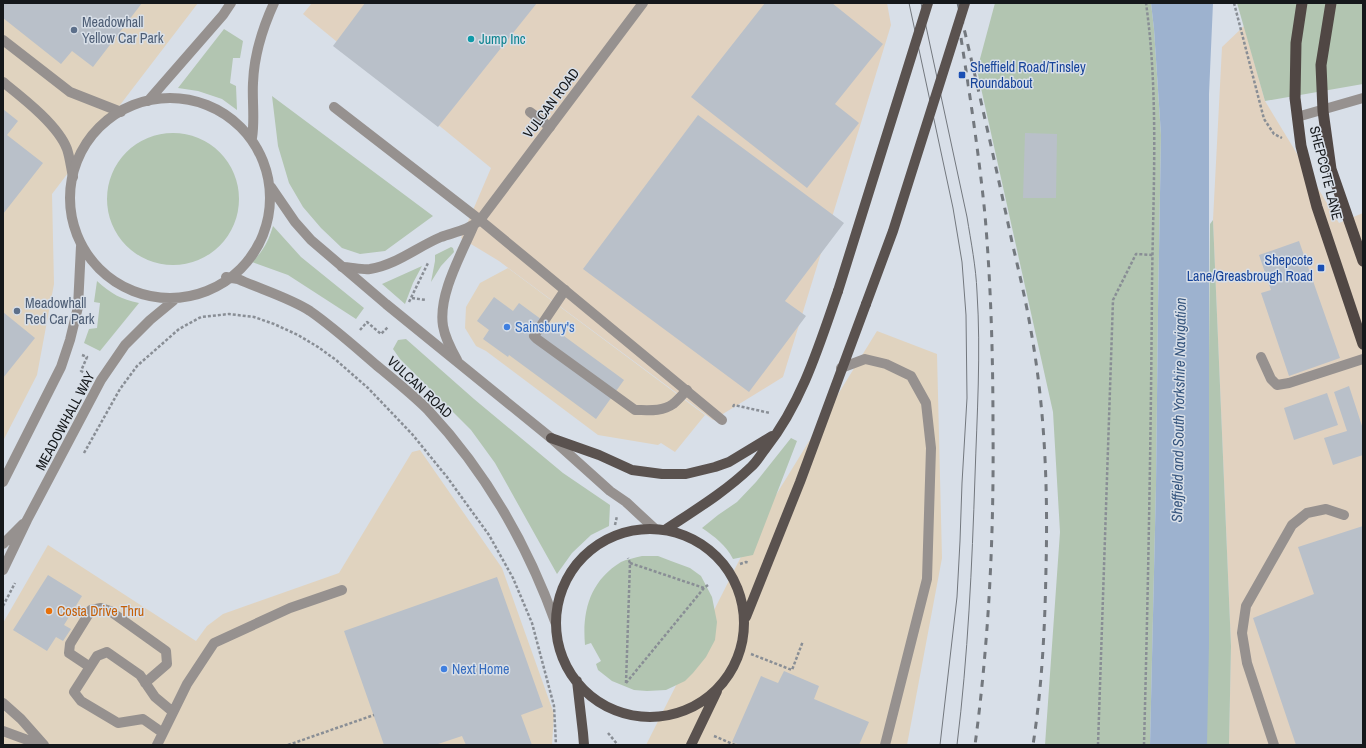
<svg xmlns="http://www.w3.org/2000/svg" width="1366" height="748" viewBox="0 0 1366 748" font-family="'Archivo Narrow',sans-serif">
<style>
.commercial{fill:#e0d3bf}
.industrial{fill:#e1d2c0}
.green{fill:#b2c5b1}
.water{fill:#9db2cf}
.building{fill:#b9c0c9}
.lines{fill:none;stroke-linecap:round;stroke-linejoin:round}
.path{stroke:#898e95;stroke-width:2.5;stroke-dasharray:3 2;stroke-linecap:butt}
.service{stroke:#96918f;stroke-width:10}
.minor{stroke:#96918f;stroke-width:10}
.tertiary{stroke:#96918f;stroke-width:10}
.primary{stroke:#5a524f;stroke-width:10}
.trunk{stroke:#504744;stroke-width:11}
.tram{stroke:#73787e;stroke-width:1}
.rail{stroke:#73787e;stroke-width:3;stroke-dasharray:7 7;stroke-linecap:butt}
.primary-bridge{stroke:#5a524f;stroke-width:10}
.service-dot{fill:#5c6f8a;stroke:#d8dfe8;stroke-width:1.5}
.culture-dot{fill:#0f9aa8;stroke:#d8dfe8;stroke-width:1.5}
.transit-dot{fill:#1a4fb4;stroke:#d8dfe8;stroke-width:1.5}
.shop-dot{fill:#3f7fe0;stroke:#d8dfe8;stroke-width:1.5}
.food-dot{fill:#e8710a;stroke:#d8dfe8;stroke-width:1.5}
.labels{text-anchor:middle;stroke-width:3;stroke-linejoin:round;paint-order:stroke}
.service-label{font-size:14px;fill:#4e5e75;stroke:#d8dfe8;text-anchor:start}
.culture-label{font-size:14px;fill:#0d838f;stroke:#d8dfe8;text-anchor:start}
.transit-label{font-size:14px;fill:#164399;stroke:#d8dfe8;text-anchor:start}
.street-label{font-size:14px;fill:#15181b;stroke:#d8dfe8}
.shop-label{font-size:14px;fill:#366cbe;stroke:#d8dfe8;text-anchor:start}
.food-label{font-size:14px;fill:#c56008;stroke:#d8dfe8;text-anchor:start}
.water-label{font-size:15px;font-style:italic;fill:#36557e;stroke:#d8dfe8}
</style>
<rect width="100%" height="100%" fill="#d8dfe8"/>
<path class="commercial" d="M3,3H198L52,194L54,284L37,375L3,441Z
M508,268L705,415L675,452L661,443L658,445L598,435L486,351L476,346L465,328L466,307L480,283Z
M877,331L937,354L942,558L907,745H646L755,529Z
M420,450L502,568L554,714L552,745H3V623L48,545L196,641L207,626L223,614L339,573L412,452Z"/>
<path class="industrial" d="M312,3H887L891,25L783,377L713,420L499,261L461,238L491,168L303,14Z
M1244,26L1265,101L1339,223L1363,213V745H1229L1231,646L1213,220L1222,47Z"/>
<path class="green" d="M995,3H1151L1154,29L1161,135L1158,310L1156,485L1150,745H1045L1060,532L1053,412L977,70Z
M1237,3H1363V84L1265,101Z
M224,29L243,41L240,58H233L230,83L236,86L237,110L222,99L198,91L178,88Z
M272,96L433,216L385,251L360,254L342,248L321,228L303,207L289,183L278,146Z
M107 199a66 66 0 1 1 132 0a66 66 0 1 1-132 0Z
M1213,220L1231,646L1229,745H1206L1210,224Z
M273,226L301,257L364,308L356,319L288,275L252,262C264,250 268,242 273,226Z
M451,247L453,248L454,252L441,266L431,282L435,261V255Z
M422,266L413,283L405,304L382,284Z
M97,281C111,294 121,299 139,303L100,351L84,343L89,329L97,328L100,303L94,302Z
M406,339L474,399L563,473L610,505L609,526L591,535L572,553L557,574L495,463L471,430L400,359L393,349L398,340Z
M791,438L797,441L753,555L733,559C726,545 715,537 702,528L718,515L737,502L756,482Z
M642,556H658L671,561L690,568L701,576L712,597L717,622L715,640L706,657L693,673L685,681L666,690L647,691L634,690L612,681L598,670L596,664L601,661L591,643L585,645C582,611 590,581 621,562C627,559 635,558 642,556Z"/>
<path class="water" d="M1151,3H1213L1209,94V644L1207,745H1150L1156,485L1158,310L1161,135L1154,29Z"/>
<path class="building" d="M3,3H142L93,67L72,51L61,64L3,18Z
M365,3H537L438,127L333,46Z
M765,3H832L883,44L835,104L859,123L807,188L691,97Z
M3,109L18,121L7,135L43,163L3,214Z
M698,115L844,223L785,301L806,316L749,392L583,269Z
M1025,133L1057,134L1056,198H1023Z
M1299,241L1340,358L1289,376L1261,293L1271,290L1259,255Z
M494,297L513,311L519,303L624,380L596,419L509,355L508,357L483,339L489,330L477,321Z
M3,312L35,338L3,378Z
M1349,386L1363,429V455L1333,465L1324,438L1347,431L1334,392Z
M1327,393L1338,425L1294,440L1284,408Z
M1363,526V745H1296L1253,618L1314,594L1298,547Z
M48,575L82,596L64,625L71,629L63,641L56,637L47,651L13,630Z
M497,577L543,707L521,715L532,745H466L462,736L435,745H384L344,631Z
M784,671L819,686L814,699L869,722L859,745H740L732,742L761,676L778,683Z"/>
<g class="lines">
<path class="path" d="M1234,3L1264,119L1274,134L1282,138
M412,298L426,300
M409,302L428,263
M360,330L367,322L381,334L388,327
M82,355L87,357L81,371L85,373
M733,407L734,405L770,413
M84,453L120,389L137,366L179,329L201,317L229,314L254,317L274,324L298,335L318,347L336,360L368,388L412,434L447,477L489,535L513,578L532,623L554,706L556,745
M615,525L617,516
M630,563L704,588
M740,564L746,562L749,563
M3,606L15,583
M751,654L792,670L803,641
M626,683L704,588L708,585
M626,683L630,563L628,558
M608,733L618,745
M714,736L735,745
M288,745L374,715
M1098,745L1113,300L1136,254L1153,255
M1144,745C1148,592 1151,439 1152,286C1153,193 1159,96 1146,3"/>
<path class="service" d="M3,40L70,92L121,112
M3,82C23,98 58,125 67,149C70,158 71,168 73,177
M530,112L550,127
M565,290L534,336L537,339L635,410C647,410 662,412 673,404C678,400 682,395 687,390
M1261,357L1271,379L1277,385L1289,383L1363,359
M841,368L865,359L886,364L911,376L926,403L931,448L927,579L885,745
M90,667L69,653L70,644L91,610L101,608L110,611L166,651L167,664L145,683
M3,703L21,719L44,745
M3,731L41,745
M163,733L143,719L118,723L81,701L74,692L97,656L107,652L140,675L155,697L173,712
M157,745L187,684L214,643L290,608L342,590
M1274,745L1247,663L1242,633L1246,606L1292,525L1307,513L1326,509L1344,515"/>
<path class="minor" d="M334,107L480,220L722,420
M1297,117L1363,98
M342,267C351,267 362,270 370,269C396,265 417,247 441,237C455,232 469,230 480,220L643,3
M457,360C451,349 445,338 443,326C438,295 461,255 473,227"/>
<path class="tertiary" d="M70 198a100 100 0 1 1 200 0a100 100 0 1 1-200 0Z
M148,101L223,15L231,3
M252,138C255,120 252,101 253,83C254,56 263,27 274,3
M271,187L295,222L311,240L386,304L551,438L610,491L626,502L654,528
M226,277L238,279C260,289 290,298 310,311C333,327 354,346 375,364C393,379 412,394 428,410C485,471 528,546 556,624
M3,482L61,367L70,340L78,307L81,246
M3,544L23,524
M3,570L27,520L101,380L125,345L150,320L173,301"/>
<path class="primary" d="M551,438L599,455L632,470L662,474H686L715,467L729,462L772,436
M556 623a94 94 0 1 1 188 0a94 94 0 1 1-188 0Z
M665,530C695,510 725,492 751,467C757,462 761,454 766,448C802,402 819,346 838,291
M746,617L800,482L866,304
M577,681L583,733L584,745
M691,745L717,691"/>
<path class="trunk" d="M1302,3L1296,43L1295,98L1301,146L1317,207L1363,344
M1331,3L1321,65L1323,111L1331,169L1363,261"/>
<path class="tram" d="M909,3L953,208L962,262L966,315L967,398L962,483L960,541L957,597L940,745
M921,3L967,217C971,242 976,267 977,292C981,353 977,415 975,476C972,566 968,656 957,745"/>
<path class="rail" d="M958,3C977,83 995,162 1012,242C1019,272 1026,301 1031,331C1045,409 1048,489 1046,568C1045,627 1042,687 1033,745
M961,38C970,96 979,155 985,215C991,286 993,357 993,428C994,534 989,640 975,745"/>
<path class="primary-bridge" d="M838,291L928,3
M866,304L893,231L965,3"/>
</g>
<g class="service-dot">
<circle cx="74" cy="30" r="4"/>
<circle cx="17" cy="311" r="4"/>
</g>
<circle class="culture-dot" cx="471" cy="39" r="4"/>
<g class="transit-dot">
<rect x="958" y="71" width="8" height="8" rx="2"/>
<rect x="1317" y="264" width="8" height="8" rx="2"/>
</g>
<g class="shop-dot">
<circle cx="507" cy="327" r="4"/>
<circle cx="444" cy="669" r="4"/>
</g>
<circle class="food-dot" cx="49" cy="611" r="4"/>
<g class="labels">
<g class="service-label">
<text x="82" y="27">Meadowhall<tspan x="82" dy="16">Yellow Car Park</tspan></text>
<text x="25" y="308">Meadowhall<tspan x="25" dy="16">Red Car Park</tspan></text>
</g>
<g class="culture-label">
<text x="479" y="44">Jump Inc</text>
</g>
<g class="transit-label">
<text x="970" y="72">Sheffield Road/Tinsley<tspan x="970" dy="16">Roundabout</tspan></text>
<text x="1313" y="265" text-anchor="end">Shepcote<tspan x="1313" dy="16">Lane/Greasbrough Road</tspan></text>
</g>
<g class="street-label">
<text transform="translate(551 103) rotate(-53)" y="5">VULCAN ROAD</text>
<text transform="translate(1326 173) rotate(76)" y="5">SHEPCOTE LANE</text>
<text transform="translate(420 387) rotate(43)" y="5">VULCAN ROAD</text>
<text transform="translate(65 421) rotate(-62)" y="5">MEADOWHALL WAY</text>
</g>
<g class="shop-label">
<text x="515" y="332">Sainsbury's</text>
<text x="452" y="674">Next Home</text>
</g>
<g class="food-label">
<text x="57" y="616">Costa Drive Thru</text>
</g>
<g class="water-label">
<text transform="translate(1179 410) rotate(-89)" y="5">Sheffield and South Yorkshire Navigation</text>
</g>
</g>
<rect width="1366" height="748" fill="none" stroke="#15181b" stroke-width="8"/>
</svg>
